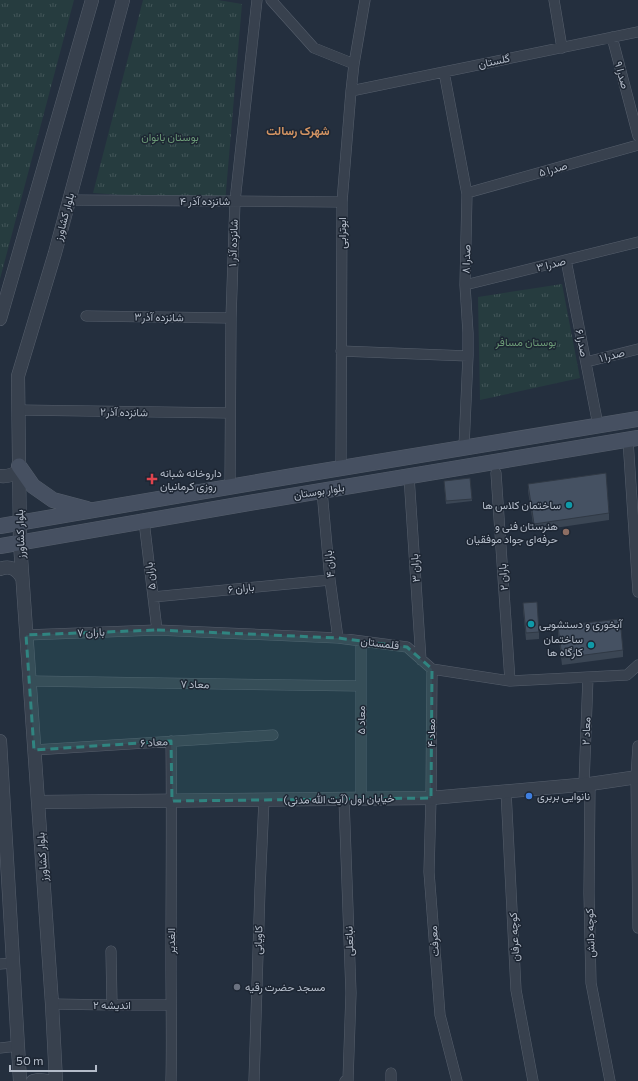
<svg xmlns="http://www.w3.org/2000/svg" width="638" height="1081" viewBox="0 0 638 1081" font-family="Commissioner,Vazirmatn,sans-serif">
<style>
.park{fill:url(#park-tufts)}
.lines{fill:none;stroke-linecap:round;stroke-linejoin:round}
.minor-casing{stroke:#565f6c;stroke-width:11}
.tertiary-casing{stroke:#565f6c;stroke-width:14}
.secondary-casing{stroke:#565f6c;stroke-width:16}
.minor{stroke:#38414e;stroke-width:10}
.tertiary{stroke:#38414e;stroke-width:13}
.secondary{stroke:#465061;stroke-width:15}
.wall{fill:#3b4654}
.building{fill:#455162;stroke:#303945}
.marked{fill:#308480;fill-opacity:0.2;stroke:#308480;stroke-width:3;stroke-dasharray:8 5;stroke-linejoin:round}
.health-dot{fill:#e0444e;stroke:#1d2633;stroke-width:1.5}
.culture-dot{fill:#0f9aa8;stroke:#1d2633;stroke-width:1.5}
.education-dot{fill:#8d6e63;stroke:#1d2633;stroke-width:1.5}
.shop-dot{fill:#3f7fe0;stroke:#1d2633;stroke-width:1.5}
.worship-dot{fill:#6b7280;stroke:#1d2633;stroke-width:1.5}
.labels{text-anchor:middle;stroke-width:3;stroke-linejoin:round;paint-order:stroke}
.street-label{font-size:11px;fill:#b4bcc9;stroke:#1d2633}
.park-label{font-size:11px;fill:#6b9a76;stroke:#1d2633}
.poi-label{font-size:11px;fill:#b4bcc9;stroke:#1d2633;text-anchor:start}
.neighbourhood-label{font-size:12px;font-weight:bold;fill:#d59563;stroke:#1d2633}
</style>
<defs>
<pattern id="park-tufts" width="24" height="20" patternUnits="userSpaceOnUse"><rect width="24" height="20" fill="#263c3f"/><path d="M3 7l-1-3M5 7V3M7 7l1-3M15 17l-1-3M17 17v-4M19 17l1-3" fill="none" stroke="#435659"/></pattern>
</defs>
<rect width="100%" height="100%" fill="#242f3e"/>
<path class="park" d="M0,0H74L0,279Z
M143,0H218L242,4L225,203L93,193Z
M562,284L580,378L480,400L478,297Z"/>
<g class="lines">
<g class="minor-casing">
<path id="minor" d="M271,0L314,48L354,64
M554,0L562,48
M612,37L638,136
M444,72L467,194L465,285L468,333V356L464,447
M351,91L638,32
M467,193L638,145
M69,200L342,202
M566,260L598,425
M465,285L638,242
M86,316L231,318
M341,351L468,356
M586,362L638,349
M18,410L230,413
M628,440L638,592
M341,468L342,202L351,91L354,64L365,0
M496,473L510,681
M409,476L421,660
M230,487L231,318L235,201L257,0
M322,491L330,580L338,638
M144,521L157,630
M153,597L330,580
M26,635L157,630L338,638L407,647L432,669L510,681L627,675L638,665
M361,641V799
M432,669L431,798L429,872L440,1015L457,1081
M30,681L361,686
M171,741C172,815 171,889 171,963C171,1002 172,1042 171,1081
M638,746L636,777L638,928
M34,750L273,735
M584,784L588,677
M590,784L589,893L591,983L610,1081
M506,791L516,990L533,1081
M344,799L351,993L348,1080L345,1081
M111,951L112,1005
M0,964L13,963
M52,1004L112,1005H171
M0,1048L18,1046
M391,1073V1081
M254,1081L260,889L264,800"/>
</g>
<g class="tertiary-casing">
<path id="tertiary" d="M0,319L92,0
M0,476C8,477 13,475 19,471
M0,569C10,565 17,569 22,578
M0,741L20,1081
M38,802L431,798L590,784L638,777
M33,1081L38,1080L48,1081
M56,1081L52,1004L20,543L18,376L55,253L123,0"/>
</g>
<g class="secondary-casing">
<path id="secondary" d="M19,466L33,486L53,500L87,509
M0,526L293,476L638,419
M0,546L255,502L638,438"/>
</g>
<use href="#minor" class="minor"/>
<use href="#tertiary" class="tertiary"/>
<use href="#secondary" class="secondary"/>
</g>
<path class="wall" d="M444,483L472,499V501L446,504Z
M528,484L609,513V520L534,531L528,491Z
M523,603L539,632V639L526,640L523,609Z
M558,626L623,650V657L562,665L558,633Z"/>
<path class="building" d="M606,473L609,513L534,524L528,484Z
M470,478L472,499L446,501L444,481Z
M537,602L539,632L526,633L523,603Z
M620,619L623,650L562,658L558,626Z"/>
<path class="marked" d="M157,630L338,638L407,647L432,669L431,798L172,801L171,741L34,750L26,635Z"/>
<path class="health-dot" d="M150 473h4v4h4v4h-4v4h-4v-4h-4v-4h4z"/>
<g class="culture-dot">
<circle cx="569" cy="505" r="4"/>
<circle cx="531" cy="624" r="4"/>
<circle cx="591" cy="645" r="4"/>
</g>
<circle class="education-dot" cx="566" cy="532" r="4"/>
<circle class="shop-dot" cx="529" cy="796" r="4"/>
<circle class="worship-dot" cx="237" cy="987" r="4"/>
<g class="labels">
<g class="street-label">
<text transform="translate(494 61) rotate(-12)" y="4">گلستان</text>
<text transform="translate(622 75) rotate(75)" y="4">صدرا ۹</text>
<text transform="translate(553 169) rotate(-16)" y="4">صدرا ۵</text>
<text x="205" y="205">شانزده آذر ۴</text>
<text transform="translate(64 217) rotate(-75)" y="4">بلوار کشاورز</text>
<text transform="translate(342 233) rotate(-90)" y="4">ابوترابی</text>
<text transform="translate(233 243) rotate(-88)" y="4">شانزده آذر ۱</text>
<text transform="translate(466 259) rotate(-88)" y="4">صدرا ۸</text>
<text transform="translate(551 264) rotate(-14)" y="4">صدرا ۳</text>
<text transform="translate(159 317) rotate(1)" y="4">شانزده آذر۳</text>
<text transform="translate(582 343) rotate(79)" y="4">صدرا ۶</text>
<text transform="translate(612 355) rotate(-14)" y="4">صدرا ۱</text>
<text transform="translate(124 412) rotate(1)" y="4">شانزده آذر۲</text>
<text transform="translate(319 491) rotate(-9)" y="4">بلوار بوستان</text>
<text transform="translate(20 534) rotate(-92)" y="4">بلوار کشاورز</text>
<text transform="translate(329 564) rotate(-95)" y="4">باران ۴</text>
<text transform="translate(415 568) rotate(-94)" y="4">باران ۳</text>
<text transform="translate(150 576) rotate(-97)" y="4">باران ۵</text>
<text transform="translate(503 577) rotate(-94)" y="4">باران ۲</text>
<text transform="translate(241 588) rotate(-6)" y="4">باران ۶</text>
<text transform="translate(91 632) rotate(-2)" y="4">باران ۷</text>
<text transform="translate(380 643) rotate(7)" y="4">قلمستان</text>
<text transform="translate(195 684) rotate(1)" y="4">معاد ۷</text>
<text transform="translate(361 720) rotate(-90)" y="4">معاد ۵</text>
<text transform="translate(586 731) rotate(-88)" y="4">معاد ۲</text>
<text transform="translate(431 733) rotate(-90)" y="4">معاد ۴</text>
<text transform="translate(154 742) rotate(-4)" y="4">معاد ۶</text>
<text transform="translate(339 799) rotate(-1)" y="4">خیابان اول (آیت الله مدنی)</text>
<text transform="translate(42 857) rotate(-94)" y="4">بلوار کشاورز</text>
<text transform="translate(590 933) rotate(-92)" y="4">کوچه دانش</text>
<text transform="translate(514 937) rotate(-93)" y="4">کوچه عرفان</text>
<text transform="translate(258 940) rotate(-88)" y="4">کاویانی</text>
<text transform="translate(171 941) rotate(-90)" y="4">الغدیر</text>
<text transform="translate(349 941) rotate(-92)" y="4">نباتعلی</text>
<text transform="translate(434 941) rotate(-94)" y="4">معرفت</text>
<text x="112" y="1009">اندیشه ۲</text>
</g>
<g class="park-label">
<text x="170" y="141">بوستان بانوان</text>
<text x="526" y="346">بوستان مسافر</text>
</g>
<g class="poi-label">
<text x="160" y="477">داروخانه شبانه<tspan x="160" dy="13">روزی کرمانیان</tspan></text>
<text x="561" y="509" text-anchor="end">ساختمان کلاس ها</text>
<text x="558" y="530" text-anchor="end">هنرستان فنی و<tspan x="558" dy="13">حرفه‌ای جواد موفقیان</tspan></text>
<text x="539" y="628">آبخوری و دستشویی</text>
<text x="583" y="643" text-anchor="end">ساختمان<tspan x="583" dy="13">کارگاه ها</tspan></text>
<text x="537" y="800">نانوایی بربری</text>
<text x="245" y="991">مسجد حضرت رقیه</text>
</g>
<g class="neighbourhood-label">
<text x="298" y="135">شهرک رسالت</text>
</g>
</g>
<path d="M10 1065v6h86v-6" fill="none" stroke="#b4bcc9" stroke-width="2"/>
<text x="16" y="1065" font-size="12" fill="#b4bcc9" stroke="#1d2633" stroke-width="3" paint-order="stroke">50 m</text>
</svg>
